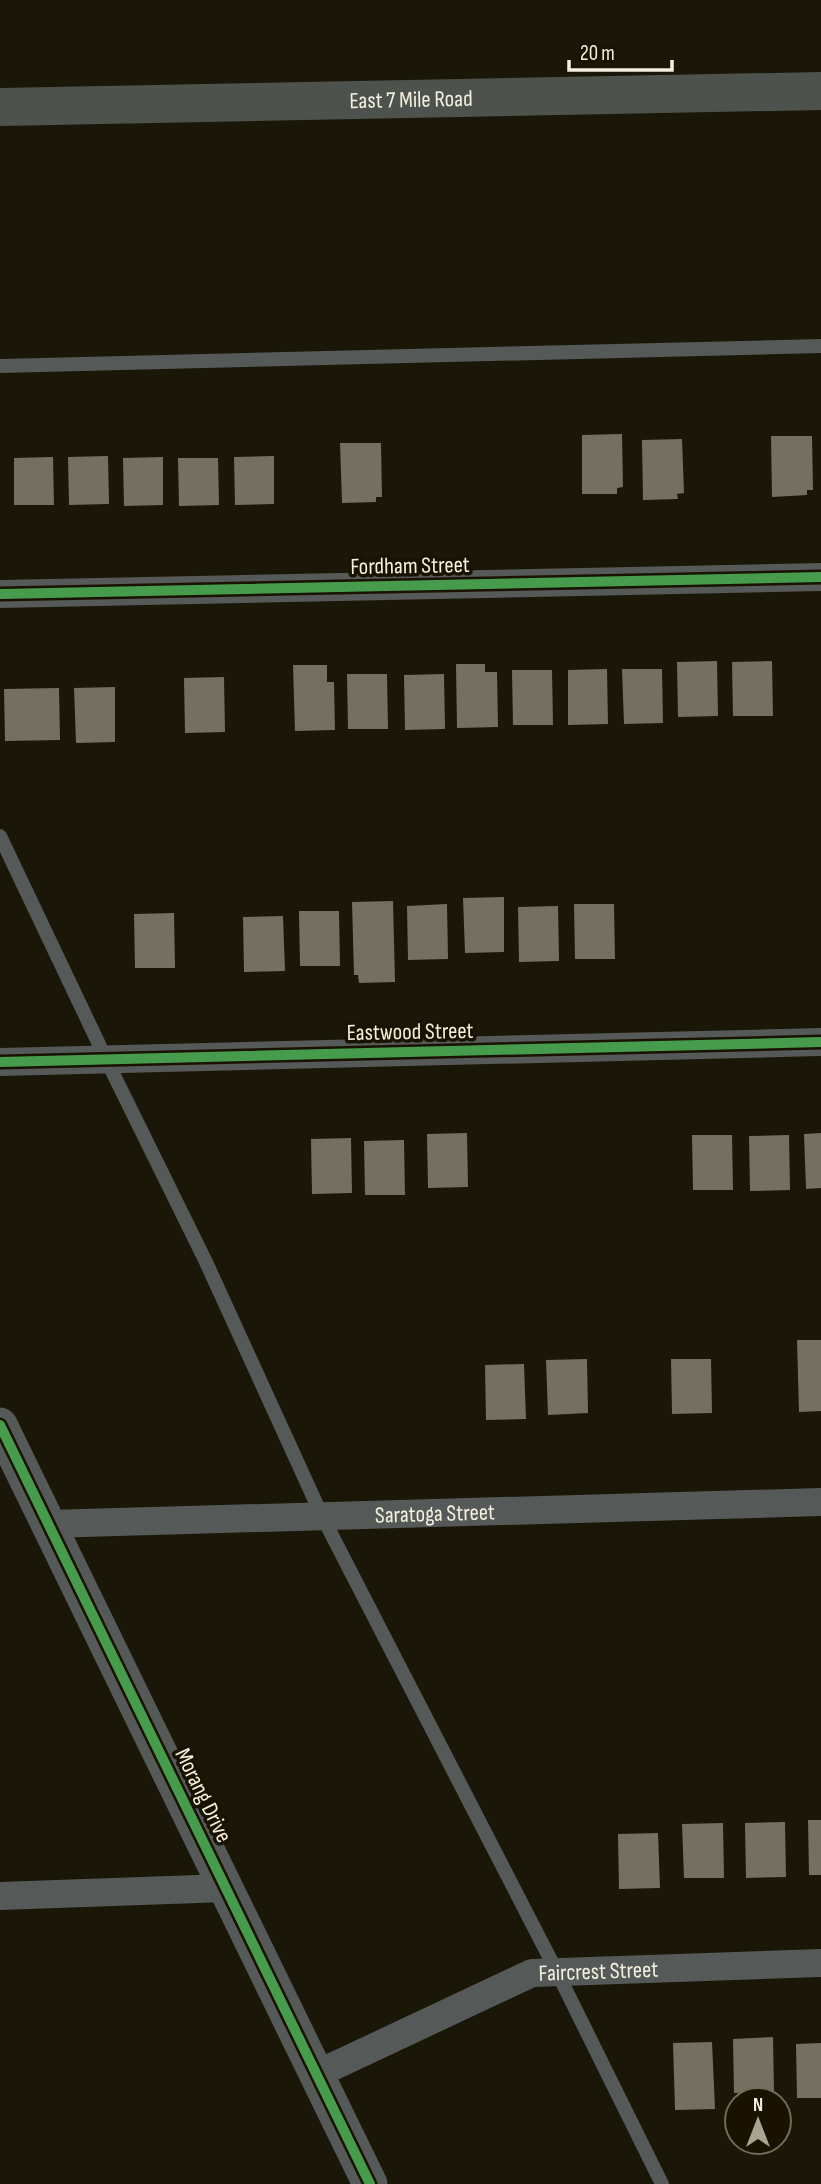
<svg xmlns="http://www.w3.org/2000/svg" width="821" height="2184" viewBox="0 0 821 2184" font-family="'Sofia Sans Condensed',sans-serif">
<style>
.building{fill:#747061}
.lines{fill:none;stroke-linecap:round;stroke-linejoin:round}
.service{stroke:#555957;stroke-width:14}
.minor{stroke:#555957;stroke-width:28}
.tertiary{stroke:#555957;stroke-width:35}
.secondary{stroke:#4d524c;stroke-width:38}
.cycleway-casing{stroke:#191200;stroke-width:15}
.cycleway{stroke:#469c4c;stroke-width:10}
.labels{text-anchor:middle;stroke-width:7;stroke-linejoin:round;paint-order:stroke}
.street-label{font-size:23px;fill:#f4f0df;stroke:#191200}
</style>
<rect width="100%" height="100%" fill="#1a1608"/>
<path class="building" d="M622,434L623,487L617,488V494H582V435Z
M771,436H812L813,490H807V495L772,497Z
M682,439L684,493L677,494L678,499L643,500L642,440Z
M340,443H381L382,497H376V502L342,503Z
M108,456L109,504L69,505L68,457Z
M274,456V504L235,505L234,457Z
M53,457L54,505H14V458Z
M163,457V505L124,506L123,458Z
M178,458H218L219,505L179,506Z
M717,661L718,716L678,717L677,662Z
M772,661L773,716H733L732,662Z
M456,664H485V672H497L498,727L457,728Z
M293,665H327V682H334L335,730L295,731Z
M607,669L608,724L568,725V670Z
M622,669H662L663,723L624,724Z
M512,670H552L553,725H513Z
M347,674H387L388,729H348Z
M444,674L445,729L405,730L404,675Z
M224,677L225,732L185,733L184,678Z
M115,687V742L76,743L74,688Z
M59,688L60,740L5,741L4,689Z
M504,897V952L465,953L463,898Z
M393,901L395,982L359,983L358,975H354L352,902Z
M447,904L448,959L408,960L407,906Z
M574,904H614L615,959H575Z
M558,906L559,961L519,962L518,907Z
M299,911H339L340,966H300Z
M174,913L175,968H135L134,914Z
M283,916L285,971L244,972L243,917Z
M467,1133L468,1187L428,1188L427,1134Z
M821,1133V1188L806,1189L804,1134Z
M692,1135H732L733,1190H693Z
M789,1135L790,1190L750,1191L749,1136Z
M351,1138L352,1193L312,1194L311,1139Z
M404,1140L405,1195H365L364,1141Z
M797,1340H821V1411L799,1412Z
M587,1359L588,1413L548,1415L546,1360Z
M671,1359H711L712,1413L672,1414Z
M524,1364L526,1419L486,1420L485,1365Z
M808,1820H821V1875H809Z
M785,1822L786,1877L746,1878L745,1823Z
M723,1823L724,1878H684L682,1824Z
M658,1833L660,1888L619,1889L618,1834Z
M773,2037L774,2092L734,2093L733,2039Z
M712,2042L715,2109L675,2110L673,2043Z
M821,2043V2098H797L796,2044Z"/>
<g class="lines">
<path class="service" d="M0,366L821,346
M0,836L106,1059L206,1262L322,1516L557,1972L662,2184"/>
<g class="minor">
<path d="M0,594L821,577"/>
<path d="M0,1062L821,1042"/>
<path id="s1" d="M48,1524L821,1502"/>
<path d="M0,1896L226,1888"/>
<path id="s2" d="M317,2074L532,1973L821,1963"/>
</g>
<path class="tertiary" d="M0,1425L370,2184"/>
<path class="secondary" id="s3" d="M0,107L821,91"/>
<g class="cycleway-casing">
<path id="cycleway" d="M0,594L821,577
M0,1062L821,1042
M0,1425L370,2184"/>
</g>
<use href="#cycleway" class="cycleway"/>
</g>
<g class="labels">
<g class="street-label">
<text dy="8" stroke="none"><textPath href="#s3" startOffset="411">East 7 Mile Road</textPath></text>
<text transform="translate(410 565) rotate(-1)" y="8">Fordham Street</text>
<text transform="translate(410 1031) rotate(-1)" y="8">Eastwood Street</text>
<text dy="8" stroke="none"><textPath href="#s1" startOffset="387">Saratoga Street</textPath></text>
<text transform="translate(204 1795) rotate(64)" y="8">Morang Drive</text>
<text dy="8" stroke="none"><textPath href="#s2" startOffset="304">Faircrest Street</textPath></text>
</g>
</g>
<g transform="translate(758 2121)"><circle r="33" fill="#191200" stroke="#716b59" stroke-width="2"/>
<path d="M0-5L12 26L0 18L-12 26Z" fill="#a8a494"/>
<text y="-10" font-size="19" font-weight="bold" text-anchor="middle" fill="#f4f0df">N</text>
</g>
<path d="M569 60v10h103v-10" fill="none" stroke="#f4f0df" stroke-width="3.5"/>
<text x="580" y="60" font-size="21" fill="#f4f0df" stroke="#191200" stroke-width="5" paint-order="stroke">20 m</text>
</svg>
